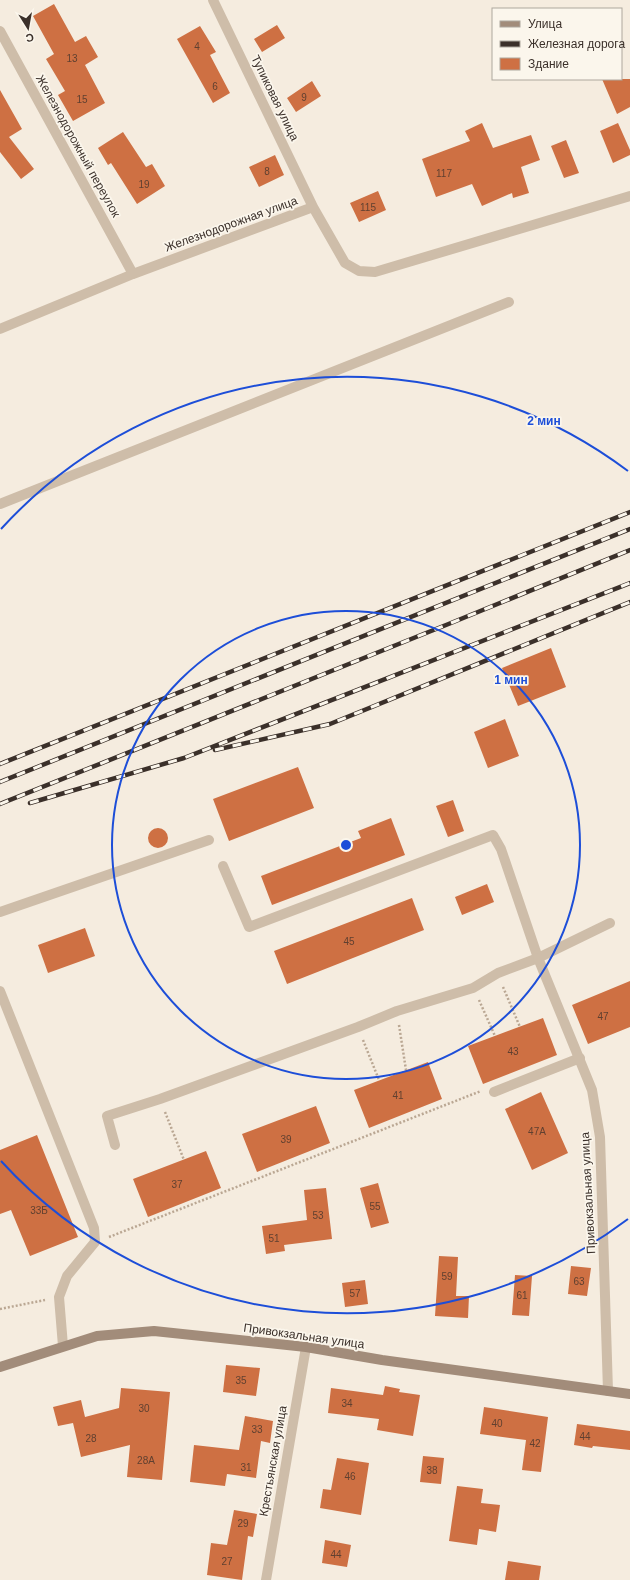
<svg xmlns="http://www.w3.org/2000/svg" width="630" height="1580" viewBox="0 0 630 1580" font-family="Helvetica,sans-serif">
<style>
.building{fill:#ce7043}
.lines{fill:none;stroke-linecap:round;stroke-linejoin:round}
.path{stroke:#baa793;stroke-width:2.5;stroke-dasharray:2 2;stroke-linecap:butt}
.service{stroke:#cebda9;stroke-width:10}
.minor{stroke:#cebda9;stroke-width:10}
.secondary{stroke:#a28c7a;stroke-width:10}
.rail-casing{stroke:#3b302a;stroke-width:4.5}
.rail{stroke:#fbf6ec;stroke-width:3;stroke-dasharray:9;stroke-linecap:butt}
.ring{fill:none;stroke:#1d4ed8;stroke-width:2}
.labels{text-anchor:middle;stroke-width:3.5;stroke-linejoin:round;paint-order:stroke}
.number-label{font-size:10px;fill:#604030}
.street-label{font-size:12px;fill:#3b302a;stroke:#fbf6ec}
.centre{fill:#1d4ed8;stroke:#fbf6ec;stroke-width:2}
.ring-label{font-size:12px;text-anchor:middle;font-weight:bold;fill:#1d4ed8;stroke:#fbf6ec;stroke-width:3.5;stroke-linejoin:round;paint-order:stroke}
</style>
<rect width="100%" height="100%" fill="#f5ecdf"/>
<path class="building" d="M54,4L75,42L86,36L98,57L85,65L105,103L73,121L58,95L65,91L46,59L54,54L33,16Z
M277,25L285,38L262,52L254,39Z
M200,26L216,52L210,55L230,93L213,103L177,39Z
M602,79H630V107L617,114Z
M312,81L321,96L296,112L287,98Z
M0,90L22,129L9,137L34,169L21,179L0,152Z
M482,123L493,148L531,135L540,160L521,167L529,193L513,198L512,193L482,206L472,184L436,197L422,159L470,141L465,131Z
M618,123L630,150V155L613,163L600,131Z
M123,132L146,167L152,164L165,186L137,204L111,163L108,165L98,148Z
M566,140L579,173L564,178L551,146Z
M275,155L284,175L259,187L249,167Z
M378,191L386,210L359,222L350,203Z
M551,648L566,687L518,706L502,668Z
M505,719L519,756L488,768L474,732Z
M298,767L314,808L229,841L213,799Z
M453,800L464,831L448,837L436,806Z
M391,818L405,855L272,905L261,876L361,838L358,831Z
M148 838a10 10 0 1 1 20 0a10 10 0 1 1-20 0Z
M487,884L494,902L462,915L455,897Z
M412,898L424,930L287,984L274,951Z
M85,928L95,956L48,973L38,945Z
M630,981V1027L588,1044L572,1005Z
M543,1018L557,1055L483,1084L468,1046Z
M428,1062L442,1099L369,1128L354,1090Z
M541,1092L568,1153L532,1170L505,1109Z
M316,1106L330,1143L257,1172L242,1134Z
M37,1135L78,1237L30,1256L11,1210L0,1214V1150Z
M206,1151L221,1188L148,1217L133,1179Z
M378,1183L389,1223L371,1228L360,1188Z
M326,1188L332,1239L284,1245L285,1251L266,1254L262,1226L307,1220L304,1190Z
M439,1256L458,1257L456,1296H469L468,1318L435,1316Z
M571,1266L591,1268L587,1296L568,1294Z
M515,1275L532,1276L529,1316L512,1315Z
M365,1280L368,1304L345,1307L342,1283Z
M226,1365L260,1368L256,1396L223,1392Z
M385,1386L400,1389L399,1392L420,1395L413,1436L377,1430L379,1419L328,1413L331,1388L383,1395Z
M121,1388L170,1392L162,1480L127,1477L130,1445L81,1457L73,1423L58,1426L53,1407L81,1400L85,1417L119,1408Z
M484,1407L548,1417L541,1472L522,1470L526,1440L480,1434Z
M245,1416L273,1421L270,1443L261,1441L256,1478L227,1474L225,1486L190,1482L194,1445L239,1450Z
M577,1424L630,1431V1450L593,1446L592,1448L574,1445Z
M423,1456L444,1458L441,1484L420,1482Z
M337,1458L369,1463L361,1515L320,1508L323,1489L331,1490Z
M457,1486L483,1489L481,1503L500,1505L496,1532L479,1529L477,1545L449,1541Z
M234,1510L257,1514L253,1537L248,1536L242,1580L207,1575L211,1543L227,1545Z
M325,1540L351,1545L347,1567L322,1563Z
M508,1561L541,1566L539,1580H505Z"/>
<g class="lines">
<path class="path" d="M503,987L520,1027
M479,1000L495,1036
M399,1025L406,1070
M363,1040L379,1080
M165,1112L184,1160
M109,1237L481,1091
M0,1309L45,1300"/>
<path class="service" d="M0,504L509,302
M223,866L249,927L493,835L501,849L538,958
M0,912L209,840
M0,991L94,1228L95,1242L67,1276L59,1297L63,1346
M494,1092L580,1058
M115,1145L107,1116L160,1099L358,1027L397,1011L473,988L498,973L538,958L610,923"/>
<path class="minor" d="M213,0L313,207
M0,31L133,274
M0,329L133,274L313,207L345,263L359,271L375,272L630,196
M538,958L592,1090L600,1137L608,1391
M266,1580L306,1347"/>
<path class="secondary" d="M0,1367L97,1336L154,1331L306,1347L382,1360L630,1394"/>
<g class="rail-casing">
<path id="rail" d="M215,750L330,724L630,602
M0,764L630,512
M0,782L630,529
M30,803L184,758L630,583
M0,804L451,623L630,550"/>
</g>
<use href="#rail" class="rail"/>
</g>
<g class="ring">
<circle cx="346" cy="845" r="234"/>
<path d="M628 1219A468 468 0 0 1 1 1161M1 529A468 468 0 0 1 628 471"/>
</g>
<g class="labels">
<g class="number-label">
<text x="197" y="50">4</text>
<text x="72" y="62">13</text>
<text x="215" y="90">6</text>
<text x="304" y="101">9</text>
<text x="82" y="103">15</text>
<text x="267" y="175">8</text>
<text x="444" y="177">117</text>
<text x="144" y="188">19</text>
<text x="368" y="211">115</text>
<text x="349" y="945">45</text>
<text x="603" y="1020">47</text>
<text x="513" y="1055">43</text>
<text x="398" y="1099">41</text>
<text x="537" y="1135">47А</text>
<text x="286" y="1143">39</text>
<text x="177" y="1188">37</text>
<text x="375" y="1210">55</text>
<text x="39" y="1214">33Б</text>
<text x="318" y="1219">53</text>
<text x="274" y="1242">51</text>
<text x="447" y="1280">59</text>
<text x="579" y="1285">63</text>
<text x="355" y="1297">57</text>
<text x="522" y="1299">61</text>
<text x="241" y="1384">35</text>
<text x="347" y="1407">34</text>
<text x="144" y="1412">30</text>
<text x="497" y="1427">40</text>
<text x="257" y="1433">33</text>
<text x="585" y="1440">44</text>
<text x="91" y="1442">28</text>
<text x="535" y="1447">42</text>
<text x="146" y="1464">28А</text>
<text x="246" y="1471">31</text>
<text x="432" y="1474">38</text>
<text x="350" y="1480">46</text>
<text x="243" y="1527">29</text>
<text x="336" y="1558">44</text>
<text x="227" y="1565">27</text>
</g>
<g class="street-label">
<text transform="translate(275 98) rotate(64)" y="4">Тупиковая улица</text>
<text transform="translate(78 146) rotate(61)" y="4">Железнодорожный переулок</text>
<text transform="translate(231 224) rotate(-20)" y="4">Железнодорожная улица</text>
<text transform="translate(588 1193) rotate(-93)" y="4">Привокзальная улица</text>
<text transform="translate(304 1336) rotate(8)" y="4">Привокзальная улица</text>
<text transform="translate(273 1461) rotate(-80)" y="4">Крестьянская улица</text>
</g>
</g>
<circle cx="346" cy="845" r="6" class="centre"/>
<g class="ring-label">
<text x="544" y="425">2 мин</text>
<text x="511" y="684">1 мин</text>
</g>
<rect x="492" y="8" width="130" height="72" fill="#fbf6ec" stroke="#aea79e"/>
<rect x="500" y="21" width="20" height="6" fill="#a28c7a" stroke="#aea79e"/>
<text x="528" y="28" font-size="12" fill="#3b302a">Улица</text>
<rect x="500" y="41" width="20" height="6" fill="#3b302a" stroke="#aea79e"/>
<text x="528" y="48" font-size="12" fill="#3b302a">Железная дорога</text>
<rect x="500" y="58" width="20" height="12" fill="#ce7043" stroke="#aea79e"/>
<text x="528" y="68" font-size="12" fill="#3b302a">Здание</text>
<g transform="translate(28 28) rotate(169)" stroke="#fbf6ec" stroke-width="3" paint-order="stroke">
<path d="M0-3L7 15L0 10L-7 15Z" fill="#3b302a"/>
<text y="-6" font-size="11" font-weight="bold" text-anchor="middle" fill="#3b302a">С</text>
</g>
</svg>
